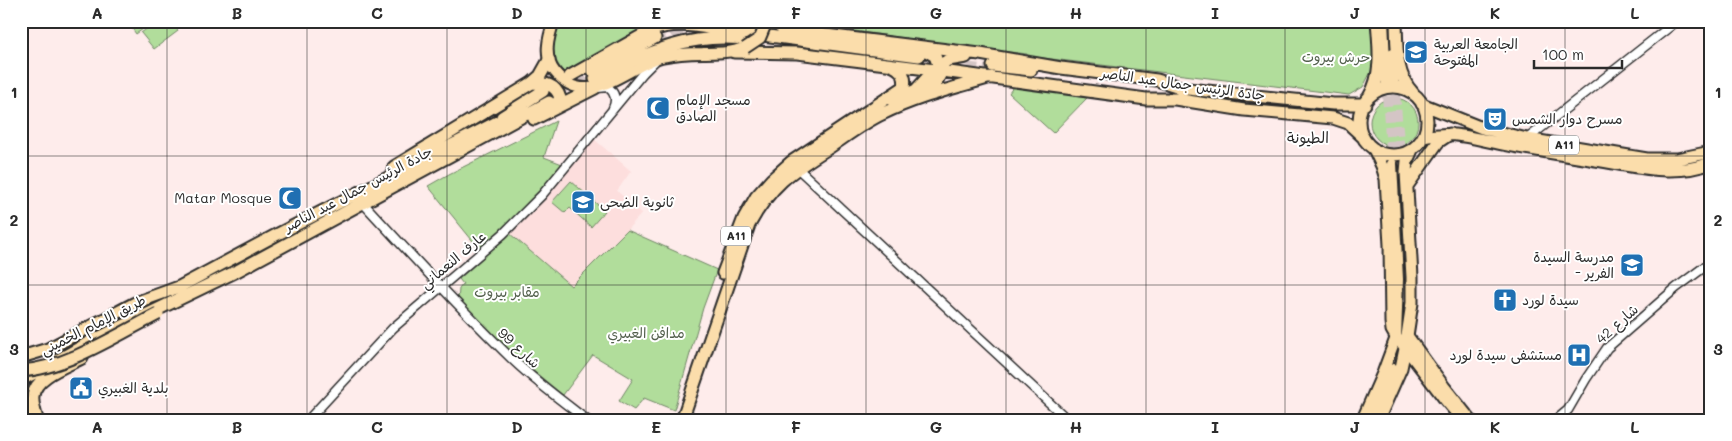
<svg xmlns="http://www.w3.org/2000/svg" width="1732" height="441" viewBox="0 0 1732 441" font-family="Mali,'Playpen Sans Arabic',sans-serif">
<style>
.built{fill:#fddedd}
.green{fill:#b1dd9b;stroke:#6e8463}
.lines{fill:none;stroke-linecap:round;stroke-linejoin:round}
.major-tunnel{stroke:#d4c5c5;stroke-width:10;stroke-dasharray:10 5;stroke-linecap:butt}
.highway-tunnel{stroke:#d4c5c5;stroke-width:11;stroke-dasharray:11 5.5;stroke-linecap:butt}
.minor-casing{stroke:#2b2b2b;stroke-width:11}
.major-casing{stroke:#2b2b2b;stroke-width:14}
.highway-casing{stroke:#2b2b2b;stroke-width:15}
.minor{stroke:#fff;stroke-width:8}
.major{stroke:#fbddab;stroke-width:10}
.highway{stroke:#fbddab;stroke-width:11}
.major-bridge-casing{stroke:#2b2b2b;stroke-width:14;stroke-linecap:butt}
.highway-bridge-casing{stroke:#2b2b2b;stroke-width:15;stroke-linecap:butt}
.major-bridge{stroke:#fbddab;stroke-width:10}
.highway-bridge{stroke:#fbddab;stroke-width:11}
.grid{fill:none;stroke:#2b2b2b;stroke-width:1;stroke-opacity:0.55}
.labels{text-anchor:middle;stroke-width:4;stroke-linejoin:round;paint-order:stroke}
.shield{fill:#fff;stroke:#6b6b6b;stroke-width:1}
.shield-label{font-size:12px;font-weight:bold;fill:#2b2b2b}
.poi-label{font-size:14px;fill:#2b2b2b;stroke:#fff;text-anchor:start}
.park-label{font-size:14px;fill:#53604d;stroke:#fff}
.street-label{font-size:14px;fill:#2b2b2b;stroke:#fff}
.neighbourhood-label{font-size:15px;fill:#2b2b2b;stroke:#fff}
.neatline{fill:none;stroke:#2b2b2b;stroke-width:2}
.grid-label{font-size:16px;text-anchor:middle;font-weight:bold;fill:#2b2b2b}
</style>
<rect width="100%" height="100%" fill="#feeceb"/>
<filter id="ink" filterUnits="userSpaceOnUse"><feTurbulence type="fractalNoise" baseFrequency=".02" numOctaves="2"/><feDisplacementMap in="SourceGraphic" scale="10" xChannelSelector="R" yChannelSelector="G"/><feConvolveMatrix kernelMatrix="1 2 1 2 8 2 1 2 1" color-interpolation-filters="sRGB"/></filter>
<g filter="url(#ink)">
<path class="built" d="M594,139L631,171L617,191L642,213L627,230L571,286L509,233L570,167Z"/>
<path class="green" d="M127,21H154L136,34Z
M157,21H171L178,31L154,49L141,33Z
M558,21H642V30L566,75C550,58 551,42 558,21Z
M654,21H757L754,32L647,29Z
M784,21H1373L1376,62L1363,87L1349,95L1027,56V54L969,47Z
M1014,86L1087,98L1053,133L1009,93Z
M1370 122a24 24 0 1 1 48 0a24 24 0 1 1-48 0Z
M556,121L544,157L570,167L509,233L571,286L627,230L717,270L703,308L674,410L644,398L634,410L619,401L633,379L593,355L563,395L509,351L458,301L459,289L463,284L459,279L485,256L428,186L449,174Z
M571,181L605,211L591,227L570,208L565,213L552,202Z"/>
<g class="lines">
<path class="major-tunnel" d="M1394,80L1402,179
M1386,81L1392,164
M1394,369L1402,336"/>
<path class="highway-tunnel" d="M658,46L691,23
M918,62L992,71
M546,96L592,72"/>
<g class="minor-casing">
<path id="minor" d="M598,88L608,87C615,93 617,99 613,108
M1527,139L1677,21
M794,165L1068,420
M363,203C412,256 461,310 513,360C536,382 562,401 587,420
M308,420L393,328L503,234L542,195L643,73L655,61
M1556,420L1568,410L1586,379L1607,348L1676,288L1711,262"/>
</g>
<g class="major-casing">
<path id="major" d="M554,21C548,38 543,57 555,72C587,112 627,66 661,57C675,54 689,53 703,53C715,52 729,54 740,49
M1383,21L1386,81
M1393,54L1394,80
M1407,335L1444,386L1471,420
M1402,344L1445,400L1462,420
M21,404L37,420
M21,419L22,420
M1362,420L1383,372L1396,337L1398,279L1392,164
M1372,420L1394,369"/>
</g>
<g class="highway-casing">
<path id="highway" d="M773,21L781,27L793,31L980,54L1061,68L1157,80L1186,89
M1396,21C1397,47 1395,74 1413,93
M923,49L935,56L941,73L935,84L923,96
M734,52L797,53L935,70L1146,99H1181
M993,66L1031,70
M593,71L655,38
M570,76L650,31C665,25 678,24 694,26L919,56
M595,79C649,52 690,31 753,40
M532,83C545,83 556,84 560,98L554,108
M1359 121a34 34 0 1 1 68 0a34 34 0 1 1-68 0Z
M1178,88L1333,104H1365
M1369,97C1383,74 1379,47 1377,21
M1175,99L1244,110L1333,118L1348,123L1363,137
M894,100L916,90L936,68L948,60L966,57
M1422,104L1482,128L1527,139L1647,159H1677L1711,152
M502,117L543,91
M534,119L595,88
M1424,137C1452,130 1475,139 1503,144C1532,150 1561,154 1590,159C1629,165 1672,178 1711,163
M1374,149L1382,166L1386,179L1390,245L1391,322L1392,330L1396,337
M394,167L532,83L540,76L549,60
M1407,186L1438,142L1450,134
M723,273L744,218L756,197L772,179L791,162L904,87C907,74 899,67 887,64
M21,357L48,349L135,303L179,287L276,235L509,116
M58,360L88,343L237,271L549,102
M21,380L44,368
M37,419C35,412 32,403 33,396C35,376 67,366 82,358
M682,420L749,225C770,186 790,172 827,149C845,137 863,123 882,114C916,97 954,88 991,77
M1378,420L1401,368L1405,349L1412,303V277L1406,172L1407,161L1412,150"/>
</g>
<use href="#minor" class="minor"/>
<use href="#major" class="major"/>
<use href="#highway" class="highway"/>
<g class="major-bridge-casing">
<path id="major-bridge" d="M745,48L760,38L765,26"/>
</g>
<g class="highway-bridge-casing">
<path id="highway-bridge" d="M21,371C67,368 117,335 158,314"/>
</g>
<use href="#major-bridge" class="major-bridge"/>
<use href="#highway-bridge" class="highway-bridge"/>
</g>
</g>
<path class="grid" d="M167,21V420M307,21V420M447,21V420M586,21V420M726,21V420M866,21V420M1006,21V420M1146,21V420M1285,21V420M1425,21V420M1565,21V420M21,156H1711M21,285H1711"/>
<defs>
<g id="university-square" transform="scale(1.25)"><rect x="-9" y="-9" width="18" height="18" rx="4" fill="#1f6fb2" stroke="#fff"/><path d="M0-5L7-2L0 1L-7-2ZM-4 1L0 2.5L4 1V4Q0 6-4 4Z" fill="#fff"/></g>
<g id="mosque-square" transform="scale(1.25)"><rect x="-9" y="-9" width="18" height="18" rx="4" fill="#1f6fb2" stroke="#fff"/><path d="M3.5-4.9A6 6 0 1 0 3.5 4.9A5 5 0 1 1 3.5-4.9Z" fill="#fff"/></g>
<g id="theatre-square" transform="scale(1.25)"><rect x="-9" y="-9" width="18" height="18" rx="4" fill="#1f6fb2" stroke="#fff"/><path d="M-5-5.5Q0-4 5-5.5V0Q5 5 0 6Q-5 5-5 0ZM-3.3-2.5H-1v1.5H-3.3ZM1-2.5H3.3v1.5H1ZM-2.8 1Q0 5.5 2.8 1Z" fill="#fff"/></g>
<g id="school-square" transform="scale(1.25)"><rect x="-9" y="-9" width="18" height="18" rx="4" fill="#1f6fb2" stroke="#fff"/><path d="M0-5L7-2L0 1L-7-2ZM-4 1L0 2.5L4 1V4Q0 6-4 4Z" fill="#fff"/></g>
<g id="church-square" transform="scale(1.25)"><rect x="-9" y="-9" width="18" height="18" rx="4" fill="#1f6fb2" stroke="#fff"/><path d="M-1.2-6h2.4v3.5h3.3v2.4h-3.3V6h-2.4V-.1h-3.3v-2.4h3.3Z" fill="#fff"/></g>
<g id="hospital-square" transform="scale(1.25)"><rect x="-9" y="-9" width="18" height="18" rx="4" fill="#1f6fb2" stroke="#fff"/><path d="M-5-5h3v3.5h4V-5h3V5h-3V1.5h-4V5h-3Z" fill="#fff"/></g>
<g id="civic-square" transform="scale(1.25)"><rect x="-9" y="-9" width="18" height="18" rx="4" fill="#1f6fb2" stroke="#fff"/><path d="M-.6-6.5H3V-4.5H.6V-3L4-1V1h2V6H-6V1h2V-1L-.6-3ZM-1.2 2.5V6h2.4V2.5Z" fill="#fff"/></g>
</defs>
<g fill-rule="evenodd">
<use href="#university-square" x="1416" y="52"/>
<use href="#mosque-square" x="658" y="108"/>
<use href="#theatre-square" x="1495" y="119"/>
<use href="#mosque-square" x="290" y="198"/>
<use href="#school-square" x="583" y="202"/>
<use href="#school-square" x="1632" y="265"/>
<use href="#church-square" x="1505" y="300"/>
<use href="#hospital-square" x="1579" y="355"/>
<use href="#civic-square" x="81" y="388"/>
</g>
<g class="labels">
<g class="shield">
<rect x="1549" y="135.5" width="30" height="19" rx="4"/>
<rect x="721" y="226.5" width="30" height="19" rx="4"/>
</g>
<g class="shield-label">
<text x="1564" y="149">A11</text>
<text x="736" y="240">A11</text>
</g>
<g class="poi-label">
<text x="1434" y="49">الجامعة العربية<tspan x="1434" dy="16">المفتوحة</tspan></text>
<text x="676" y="105">مسجد الإمام<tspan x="676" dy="16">الصادق</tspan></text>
<text x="1512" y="124">مسرح دوار الشمس</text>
<text x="272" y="203" text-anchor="end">Matar Mosque</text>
<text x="600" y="207">ثانوية الضحى</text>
<text x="1614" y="262" text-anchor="end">مدرسة السيدة<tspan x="1614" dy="16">- الفرير</tspan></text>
<text x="1522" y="305">سيدة لورد</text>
<text x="1562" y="360" text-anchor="end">مستشفى سيدة لورد</text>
<text x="98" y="393">بلدية الغبيري</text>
</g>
<g class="park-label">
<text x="1336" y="62">حرش بيروت</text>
<text x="507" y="297">مقابر بيروت</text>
<text x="646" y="338">مدافن الغبيري</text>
</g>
<g class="street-label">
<text transform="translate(1183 84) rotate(8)" y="5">جادة الرئيس جمال عبد الناصر</text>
<text transform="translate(358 189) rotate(-28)" y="5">جادة الرئيس جمال عبد الناصر</text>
<text transform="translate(453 260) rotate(-40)" y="5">عارف النعماني</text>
<text transform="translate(1617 324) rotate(-42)" y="5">شارع 42</text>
<text transform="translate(93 325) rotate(-27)" y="5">طريق الإمام الخميني</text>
<text transform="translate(519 348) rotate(43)" y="5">شارع 99</text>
</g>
<g class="neighbourhood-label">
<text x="1308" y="143">الطيونة</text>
</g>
</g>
<rect width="1732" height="441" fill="none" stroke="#fff" stroke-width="55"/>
<path d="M1534 60v8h88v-8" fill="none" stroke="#2b2b2b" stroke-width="2.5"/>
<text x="1542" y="60" font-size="15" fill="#2b2b2b" stroke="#ffffff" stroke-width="4" paint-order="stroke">100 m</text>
<rect x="28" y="28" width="1676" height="386" class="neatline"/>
<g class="grid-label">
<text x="97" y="19">A</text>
<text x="237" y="19">B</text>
<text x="377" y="19">C</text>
<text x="517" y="19">D</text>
<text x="656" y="19">E</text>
<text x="796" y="19">F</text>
<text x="936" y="19">G</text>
<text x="1076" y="19">H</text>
<text x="1215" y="19">I</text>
<text x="1355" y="19">J</text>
<text x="1495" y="19">K</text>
<text x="1635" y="19">L</text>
<text x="14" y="98">1</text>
<text x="1718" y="98">1</text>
<text x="14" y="226">2</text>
<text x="1718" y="226">2</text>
<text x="14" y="355">3</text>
<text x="1718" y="355">3</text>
<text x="97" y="433">A</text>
<text x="237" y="433">B</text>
<text x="377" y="433">C</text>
<text x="517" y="433">D</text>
<text x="656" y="433">E</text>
<text x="796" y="433">F</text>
<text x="936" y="433">G</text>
<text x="1076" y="433">H</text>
<text x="1215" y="433">I</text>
<text x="1355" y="433">J</text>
<text x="1495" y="433">K</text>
<text x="1635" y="433">L</text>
</g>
</svg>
